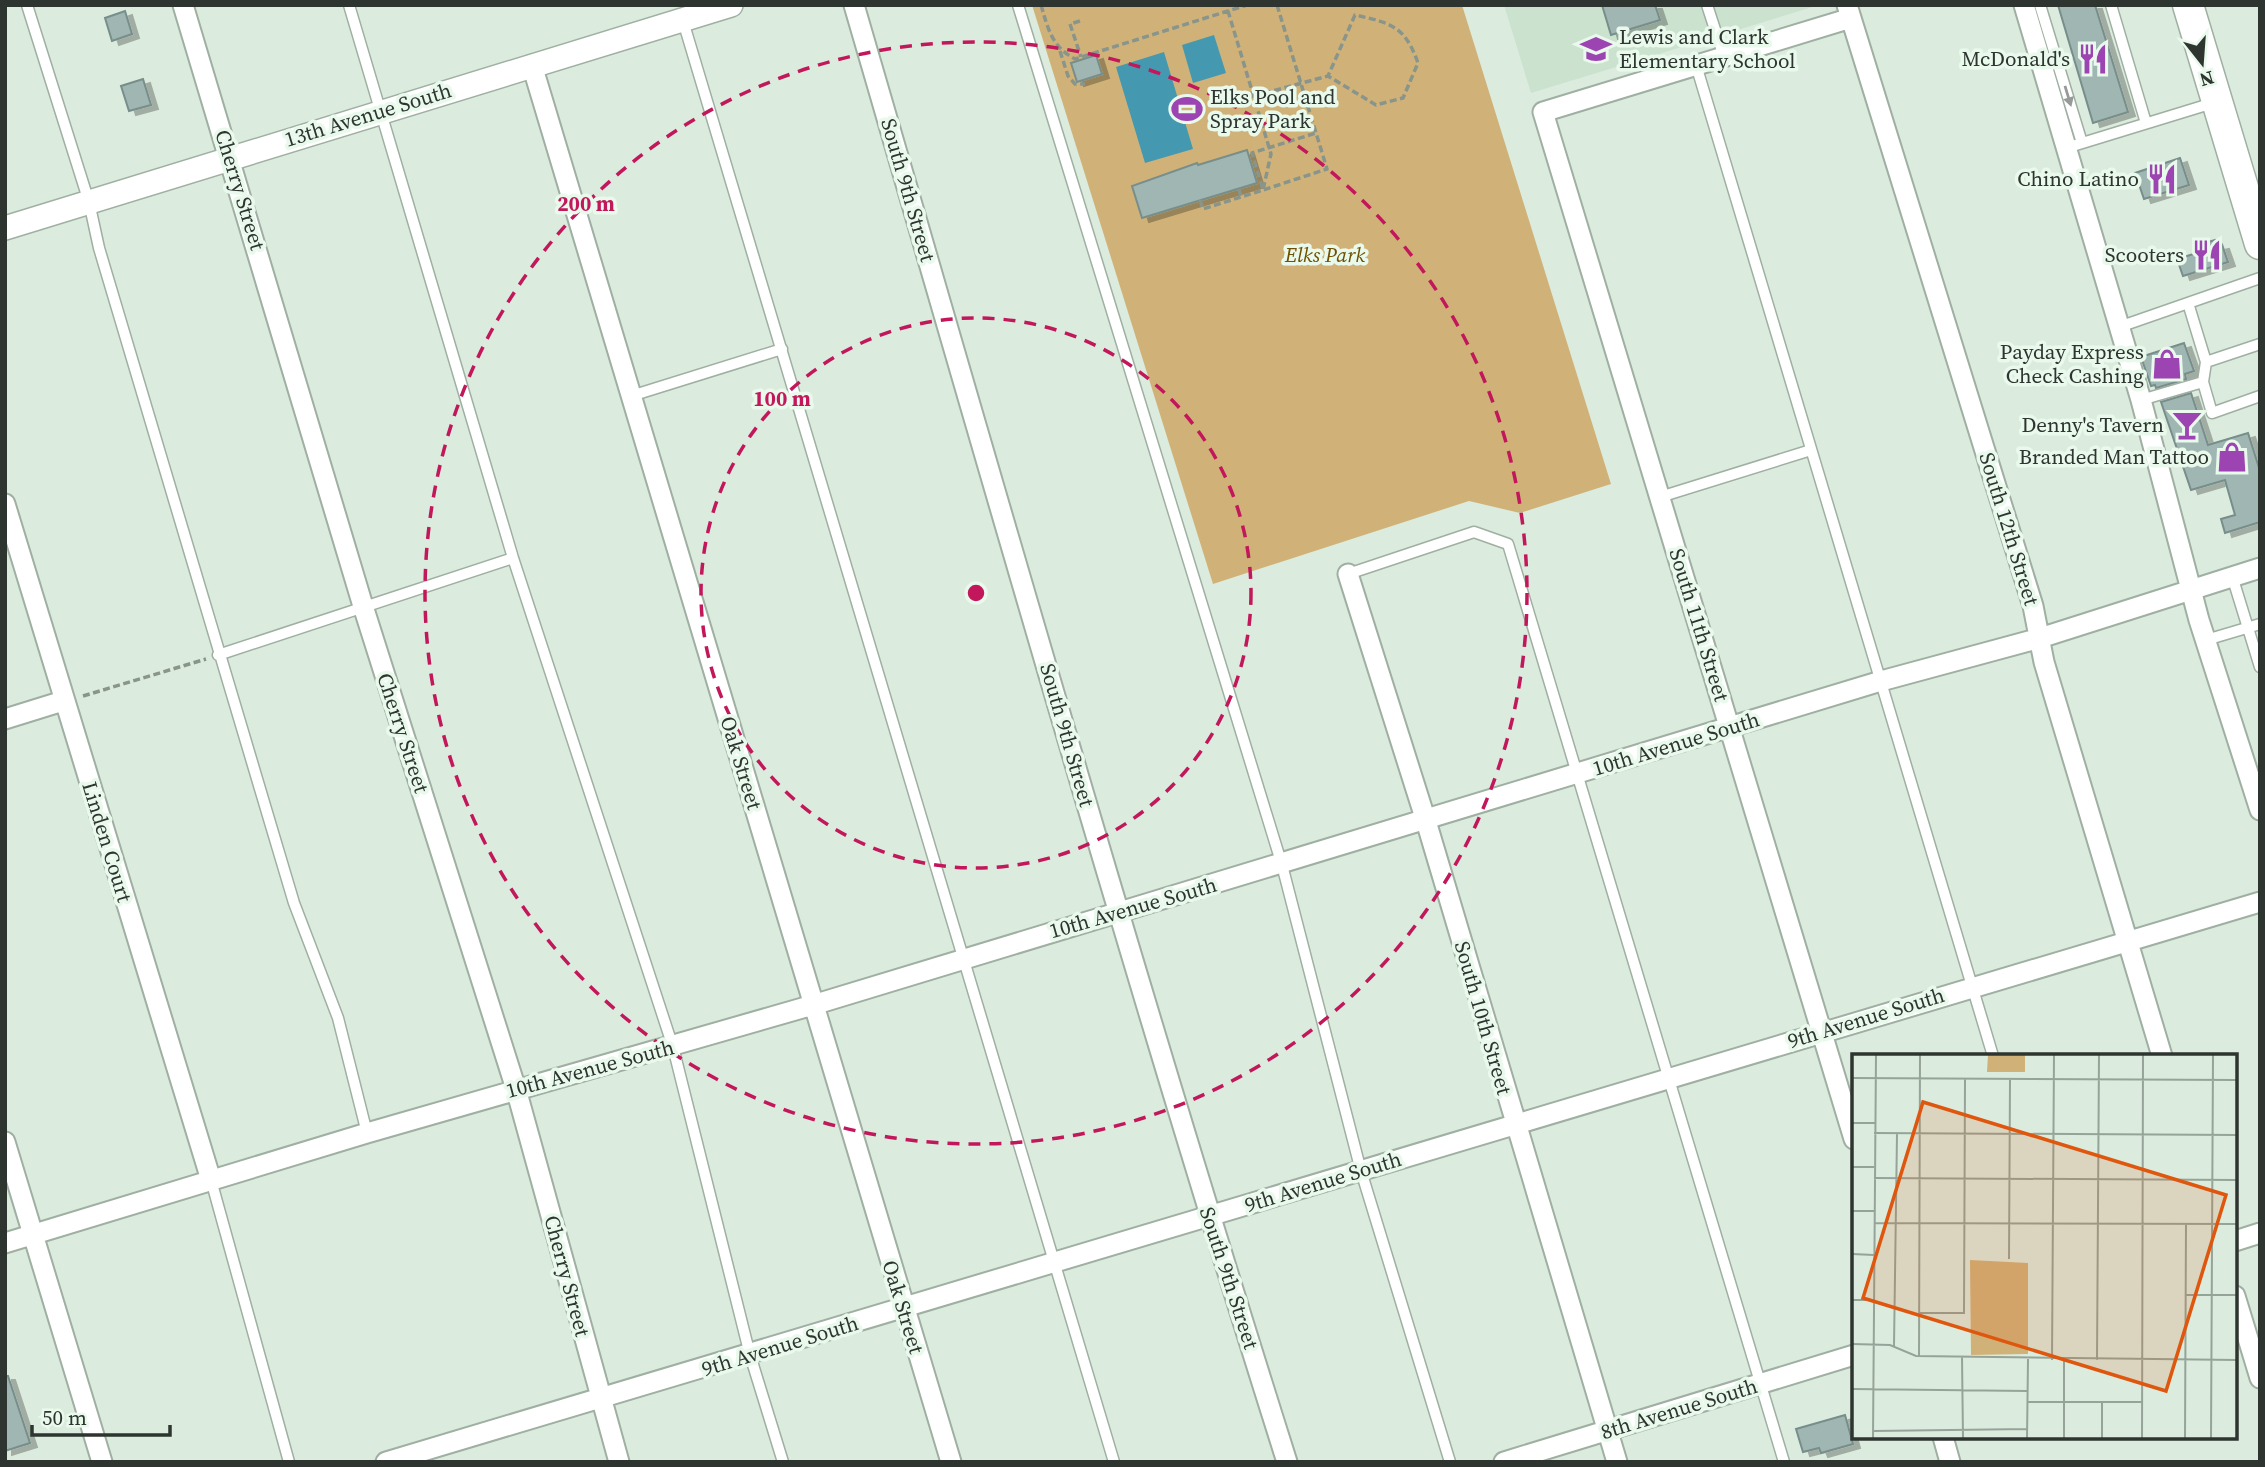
<svg xmlns="http://www.w3.org/2000/svg" width="2265" height="1467" viewBox="0 0 2265 1467" font-family="'Source Serif 4',serif">
<style>
.built{fill:#cbe2cf}
.green{fill:#d0b279}
.water{fill:#4499b0}
.building{fill:#a0b6b3;stroke:#788e8a;stroke-width:2;filter:url(#shadow)}
.lines{fill:none;stroke-linecap:round;stroke-linejoin:round}
.service-casing{stroke:#9fafa2;stroke-width:13}
.minor-casing{stroke:#9fafa2;stroke-width:23}
.tertiary-casing{stroke:#9fafa2;stroke-width:26}
.primary-casing{stroke:#9fafa2;stroke-width:33}
.path{stroke:#89958b;stroke-width:3.5;stroke-dasharray:7 3.5;stroke-linecap:butt}
.service{stroke:#fff;stroke-width:10}
.minor{stroke:#fff;stroke-width:19}
.tertiary{stroke:#fff;stroke-width:23}
.primary{stroke:#fff;stroke-width:30}
.oneway{fill:#969a98}
.ring{fill:none;stroke:#c2185b;stroke-width:3.5;stroke-dasharray:12 9}
.labels{text-anchor:middle;stroke-width:7;stroke-linejoin:round;paint-order:stroke}
.poi-label{font-size:21px;fill:#2e3530;stroke:#e9f9ec;text-anchor:end}
.street-label{font-size:21px;fill:#2e3530;stroke:#e9f9ec}
.park-label{font-size:21px;font-style:italic;fill:#705100;stroke:#e9f9ec}
.inset-road{fill:none;stroke:#96a398;stroke-width:2}
.view{fill:#df570e;fill-opacity:0.15;stroke:#df570e;stroke-width:3.5}
.inset-edge{fill:none;stroke:#2e3530;stroke-width:3.5}
.centre{fill:#c2185b;stroke:#e9f9ec;stroke-width:3.5}
.ring-label{font-size:21px;text-anchor:middle;font-weight:bold;fill:#c2185b;stroke:#e9f9ec;stroke-width:7;stroke-linejoin:round;paint-order:stroke}
</style>
<defs>
<filter id="shadow"><feDropShadow dx="7" dy="4" stdDeviation="0" flood-color="#0004"/></filter>
</defs>
<rect width="100%" height="100%" fill="#dbecde"/>
<path class="built" d="M1504,5H1819L1531,93Z"/>
<path class="green" d="M1032,5H1462L1611,484L1520,513L1469,501L1213,584Z"/>
<path class="water" d="M1214,35L1226,73L1193,83L1182,45Z
M1164,52L1193,149L1145,163L1116,67Z"/>
<path class="building" d="M1602,5H1655L1660,20L1611,35Z
M2058,5H2095L2128,112L2093,123Z
M125,11L132,34L112,41L105,18Z
M1096,55L1102,74L1077,82L1071,63Z
M143,79L151,105L129,111L121,86Z
M1247,150L1257,183L1142,218L1132,186L1197,163L1198,165Z
M2180,158L2189,185L2144,199L2135,173Z
M2215,240L2217,246L2222,245L2228,262L2183,276L2177,259L2200,252L2198,245Z
M2184,343L2194,371L2185,374L2186,379L2156,388L2155,385L2151,386L2141,357Z
M2191,393L2208,445L2248,433L2260,471V522L2225,533L2221,519L2235,515L2225,480L2191,490L2161,402Z
M5,1376H8L30,1443L5,1451Z
M1845,1415L1853,1444L1821,1453L1819,1448L1803,1452L1796,1429Z"/>
<g class="lines">
<g class="service-casing">
<path id="service" d="M27,5L89,202L99,248L294,903L338,1018L367,1133
M349,5L513,558L673,1047L750,1355L783,1462
M1018,5L1282,865L1361,1171L1450,1462
M1707,5L1724,57
M2040,5L2082,143
M2111,5L2146,123
M683,21L1114,1462
M1696,65L1993,1056
M2066,148L2213,103
M2188,303L2206,362L2260,344
M2119,327L2260,278
M2206,362L2203,382L2212,413L2260,396
M631,396L782,349
M2141,400L2203,382
M1660,497L1811,450
M1348,574L1474,532L1508,544L1784,1462
M2232,576L2260,667
M2206,640L2260,624
M218,655L513,558
M211,1180L289,1462"/>
</g>
<g class="minor-casing">
<path id="minor" d="M183,5L363,606L516,1089L619,1462
M854,5C996,492 1134,979 1287,1462
M1847,5L2033,606L2044,662L2162,1056
M2024,5L2141,400L2199,620L2260,810
M1851,18L1543,112L1854,1139
M532,65L951,1462
M5,504L211,1180
M1348,574L1426,821L1617,1462
M5,719L63,701
M5,1142L102,1462
M2235,1241L2260,1233
M5,1243L367,1133L813,1005L1881,681L2040,638L2260,568
M2235,1296L2260,1378
M1943,1437L1950,1462
M386,1462L2260,902
M1504,1462L1854,1355"/>
</g>
<g class="tertiary-casing">
<path id="tertiary" d="M5,228L731,5"/>
</g>
<g class="primary-casing">
<path id="primary" d="M2188,5L2260,244"/>
</g>
<path class="path" d="M1041,5C1048,29 1052,47 1075,59L1247,5
M1277,5L1327,169L1263,190L1252,153L1316,133
M1080,21L1070,24L1081,57
M1060,51L1068,76L1075,84H1085
M1254,96L1328,76L1376,105L1403,98L1418,63C1405,26 1391,23 1355,15L1328,76
M1239,189L1241,197
M1200,200L1203,209L1263,190L1271,154L1228,11
M83,696L206,659"/>
<use href="#service" class="service"/>
<use href="#minor" class="minor"/>
<use href="#tertiary" class="tertiary"/>
<use href="#primary" class="primary"/>
</g>
<defs><path id="oneway-solid" d="M-6-.8H1V-3.2L6.5 0L1 3.2V.8H-6Z" transform="scale(1.75)"/></defs>
<use class="oneway" href="#oneway-solid" transform="translate(2068 96) rotate(73)"/>
<g class="ring">
<circle cx="976" cy="593" r="275"/>
<circle cx="976" cy="593" r="551"/>
</g>
<defs>
<g id="school-bare" transform="scale(2.415)"><path d="M0-5L7-2L0 1L-7-2ZM-4 1L0 2.5L4 1V4Q0 6-4 4Z" fill="#9c44b1" stroke="#e9f9ec" stroke-width="2.5" paint-order="stroke"/></g>
<g id="restaurant-bare" transform="scale(2.415)"><path d="M-5-6h1v4h1v-4h1v4h1v-4h1v5L-1.5 .5V6h-2V.5L-5-1ZM5-6V6H3V1.5H1.5Q1.5-4 5-6Z" fill="#9c44b1" stroke="#e9f9ec" stroke-width="2.5" paint-order="stroke"/></g>
<g id="stadium-bare" transform="scale(2.415)"><path d="M0-5a6.5 5 0 1 0 0 10a6.5 5 0 1 0 0-10ZM-3.5-1.8h7v3.6h-7Z" fill="#9c44b1" stroke="#e9f9ec" stroke-width="2.5" paint-order="stroke"/></g>
<g id="shop-bare" transform="scale(2.415)"><path d="M-5-2.5h2.3a2.7 3.5 0 0 1 5.4 0H5L5.5 6h-11ZM-1.5-2.5h3a1.5 2.3 0 0 0-3 0Z" fill="#9c44b1" stroke="#e9f9ec" stroke-width="2.5" paint-order="stroke"/></g>
<g id="bar-bare" transform="scale(2.415)"><path d="M-6-5H6L.8 .8V4.5H3.5V6h-7V4.5H-.8V.8Z" fill="#9c44b1" stroke="#e9f9ec" stroke-width="2.5" paint-order="stroke"/></g>
</defs>
<g fill-rule="evenodd">
<use href="#school-bare" x="1596" y="49"/>
<use href="#restaurant-bare" x="2093" y="59"/>
<use href="#stadium-bare" x="1187" y="109"/>
<use href="#restaurant-bare" x="2162" y="179"/>
<use href="#restaurant-bare" x="2207" y="255"/>
<use href="#shop-bare" x="2167" y="364"/>
<use href="#bar-bare" x="2187" y="425"/>
<use href="#shop-bare" x="2232" y="457"/>
</g>
<g class="labels">
<g class="poi-label">
<text x="1619" y="44" text-anchor="start">Lewis and Clark<tspan x="1619" dy="24">Elementary School</tspan></text>
<text x="2070" y="66">McDonald's</text>
<text x="1210" y="104" text-anchor="start">Elks Pool and<tspan x="1210" dy="24">Spray Park</tspan></text>
<text x="2139" y="186">Chino Latino</text>
<text x="2184" y="262">Scooters</text>
<text x="2144" y="359">Payday Express<tspan x="2144" dy="24">Check Cashing</tspan></text>
<text x="2164" y="432">Denny's Tavern</text>
<text x="2209" y="464">Branded Man Tattoo</text>
</g>
<g class="street-label">
<text transform="translate(368 115) rotate(-17)" y="7">13th Avenue South</text>
<text transform="translate(240 190) rotate(73)" y="7">Cherry Street</text>
<text transform="translate(908 190) rotate(74)" y="7">South 9th Street</text>
<text transform="translate(2009 529) rotate(73)" y="7">South 12th Street</text>
<text transform="translate(1699 625) rotate(73)" y="7">South 11th Street</text>
<text transform="translate(403 733) rotate(72)" y="7">Cherry Street</text>
<text transform="translate(1067 735) rotate(74)" y="7">South 9th Street</text>
<text transform="translate(1676 744) rotate(-17)" y="7">10th Avenue South</text>
<text transform="translate(741 763) rotate(73)" y="7">Oak Street</text>
<text transform="translate(107 842) rotate(73)" y="7">Linden Court</text>
<text transform="translate(1133 908) rotate(-16)" y="7">10th Avenue South</text>
<text transform="translate(1483 1018) rotate(74)" y="7">South 10th Street</text>
<text transform="translate(1866 1018) rotate(-17)" y="7">9th Avenue South</text>
<text transform="translate(590 1069) rotate(-15)" y="7">10th Avenue South</text>
<text transform="translate(1323 1182) rotate(-17)" y="7">9th Avenue South</text>
<text transform="translate(567 1276) rotate(75)" y="7">Cherry Street</text>
<text transform="translate(1229 1278) rotate(72)" y="7">South 9th Street</text>
<text transform="translate(903 1307) rotate(73)" y="7">Oak Street</text>
<text transform="translate(780 1346) rotate(-17)" y="7">9th Avenue South</text>
<text transform="translate(1679 1409) rotate(-17)" y="7">8th Avenue South</text>
</g>
<g class="park-label">
<text x="1325" y="262">Elks Park</text>
</g>
</g>
<g transform="translate(1852 1054)">
<rect width="385" height="385" fill="#dbecde"/>
<path d="M136,0H173V18H135ZM118,206L176,209V300L119,301Z" fill="#d0b279"/>
<path class="inset-road" d="M0,24L385,26M0,69H23M22,79L385,81M0,113H22M22,124L385,126M0,157H22M22,169L385,170M0,200L22,201M157,205L158,25M334,241H385M0,246H22M67,259H112L113,25M0,290L38,291L64,302L385,306M42,292L45,80M67,302L68,0M110,302L111,385M200,306L202,0M245,306L247,0M0,335L176,337M176,348H290M21,377L176,375M21,385L24,0M175,385L176,305M212,385V306M250,385V348M290,385L291,0M333,385L334,171M359,385L361,0"/>
<path class="view" d="M71,48L374,141L314,337L11,244Z"/>
<rect width="385" height="385" class="inset-edge"/>
</g>
<circle cx="976" cy="593" r="10" class="centre"/>
<g class="ring-label">
<text x="586" y="211">200 m</text>
<text x="782" y="406">100 m</text>
</g>
<rect width="2265" height="1467" fill="none" stroke="#2e3530" stroke-width="14"/>
<g transform="translate(2202 63) rotate(163)" stroke="#e9f9ec" stroke-width="5" paint-order="stroke">
<path d="M0-5L12 26L0 18L-12 26Z" fill="#2e3530"/>
<text y="-10" font-size="19" font-weight="bold" text-anchor="middle" fill="#2e3530">N</text>
</g>
<path d="M32 1425v10h138v-10" fill="none" stroke="#2e3530" stroke-width="3.5"/>
<text x="42" y="1425" font-size="21" fill="#2e3530" stroke="#e9f9ec" stroke-width="5" paint-order="stroke">50 m</text>
</svg>
